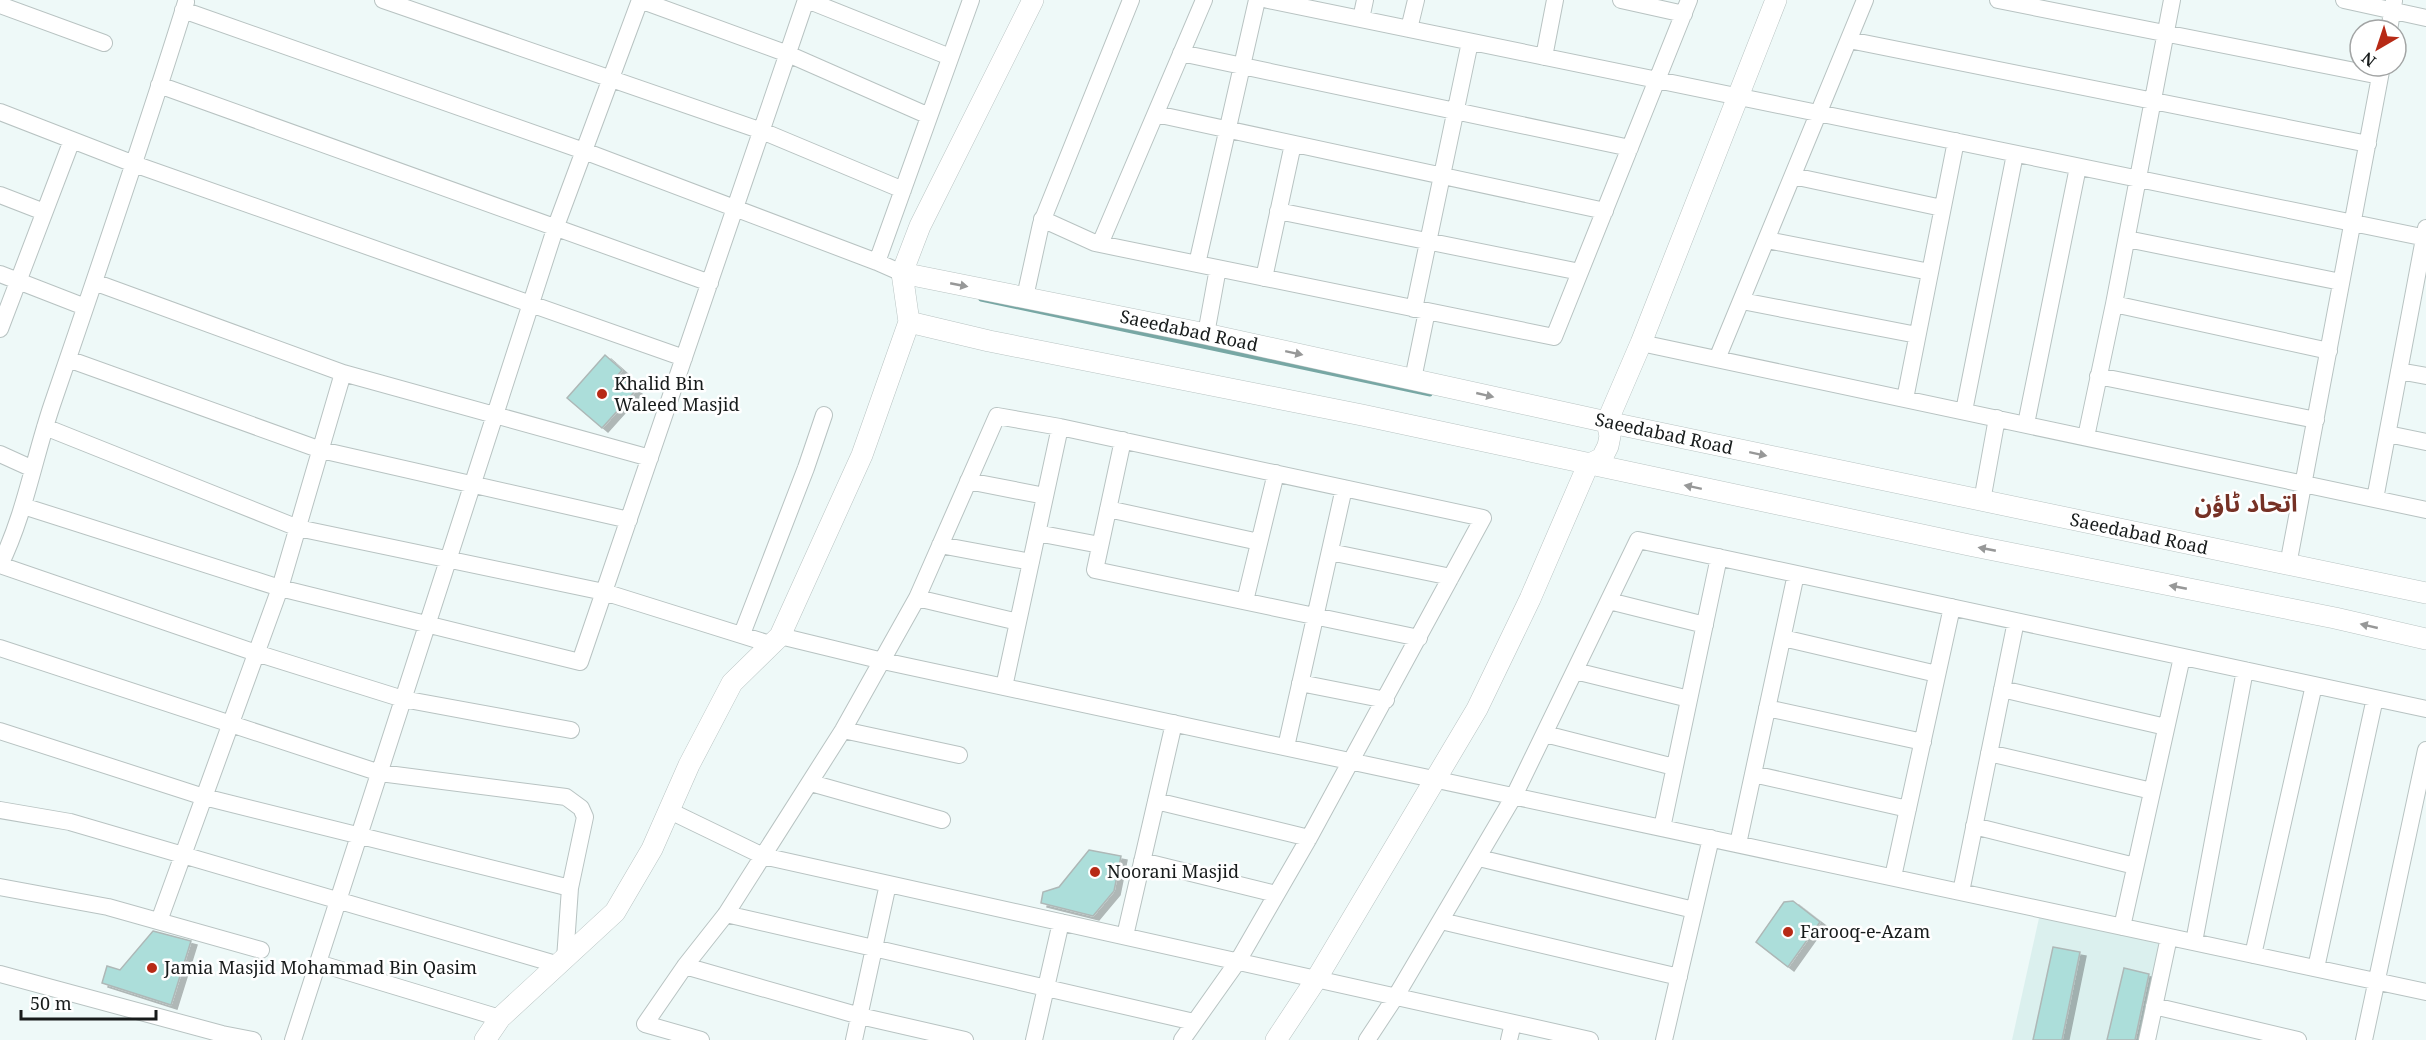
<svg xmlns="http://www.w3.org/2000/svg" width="2426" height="1040" viewBox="0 0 2426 1040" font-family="'Noto Serif','Noto Sans Arabic',serif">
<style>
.built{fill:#dbf0ee}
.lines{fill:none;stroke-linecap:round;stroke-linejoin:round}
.stream{stroke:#77a7a4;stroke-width:5}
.building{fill:#acdeda;stroke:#aeb8b7;stroke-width:1.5;filter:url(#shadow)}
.minor-casing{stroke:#b8c3c2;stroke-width:18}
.tertiary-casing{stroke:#b8c3c2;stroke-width:22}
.minor{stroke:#fff;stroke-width:16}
.tertiary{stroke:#fff;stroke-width:21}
.oneway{fill:#979898}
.poi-dot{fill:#b72a16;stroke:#fff;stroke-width:2}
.labels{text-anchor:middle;stroke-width:5;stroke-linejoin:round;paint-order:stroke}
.street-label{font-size:18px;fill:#171b1b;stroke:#fff}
.poi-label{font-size:18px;fill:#171b1b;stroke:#fff;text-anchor:start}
.district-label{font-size:24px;font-weight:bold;fill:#763125;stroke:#fff}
</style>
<defs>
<filter id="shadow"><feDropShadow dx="6" dy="4" stdDeviation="0" flood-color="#0004"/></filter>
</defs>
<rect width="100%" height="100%" fill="#eef9f8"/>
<path class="built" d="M2041,909L2169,937L2147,1040H2012Z"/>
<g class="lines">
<path class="stream" d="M981,299L1430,394"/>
</g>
<path class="building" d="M605,355L622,370L618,375L636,390L602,428L567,398Z
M1089,850L1121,856L1114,891L1093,916L1041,903L1043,892L1059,887Z
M1793,901L1820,922L1788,967L1756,942L1784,902Z
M153,931L191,941L171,1005L102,983L107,966L120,970Z
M2053,947L2080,952L2062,1040H2033Z
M2124,968L2149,974L2135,1040H2107Z"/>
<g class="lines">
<g class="minor-casing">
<path id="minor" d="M383,0L762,131L903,190
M640,0L788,54L929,116
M807,0L950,57
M1268,0L2426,238
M1621,0L1684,14
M1998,0L2380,76
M2344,0L2426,18
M0,5L104,43
M183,10L584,151L877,262L902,273
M1361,19L1365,0
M1409,29L1416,0
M2389,30L2394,1
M1849,40L2368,144
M1181,53L1630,148
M1544,57L1555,0
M159,85L710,283
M0,112L134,164L684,358
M1156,114L1605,211
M1793,176L1942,208
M0,195L44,212
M1278,211L1580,272
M1042,219L1095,243L1554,337L1689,0
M2127,239L2341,282
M1767,240L1930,272
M1100,244L1204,0
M877,262L971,0
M1197,264L1257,0
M0,274L85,307
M1264,278L1293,144
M94,282L343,373L650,458
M1025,297L1041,224L1131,0
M1742,301L1917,335
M2114,304L2329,351
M1414,309L1470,42
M0,329L72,140
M1206,334L1218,268
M1641,343L2426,510
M68,359L321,450L629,520
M1717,359L1865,0
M2399,371L2426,376
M2098,376L2316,420
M1413,379L1427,311
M1905,399L1956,141
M1964,411L2015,154
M2026,424L2078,167
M45,427L298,528L604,592L773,645
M2388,434L2426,442
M2086,437L2114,304L2172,0
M1123,440L1095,570L1419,638
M0,454L33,469
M968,481L1045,496
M2375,499L2426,228
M1982,501L1997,418
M23,506L280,588L580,662L806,0
M1108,509L1259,542
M1037,533L1100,545
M940,545L1031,562
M1330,552L1451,577
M0,565L256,653L403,699L571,730
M0,565C25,514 34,458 52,405C98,271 144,137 186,2
M2288,565L2382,66
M917,598L1018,622
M1245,601L1276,473
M1609,601L1705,625
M742,634L806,468L824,415
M780,636L883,661L2426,992
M1783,638L1937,674
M0,648L380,773L566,797L581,808L585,817L570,888L565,959
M1575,671L1689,699
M1300,683L1386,700
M1004,687L1060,427
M2002,689L2166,727
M1767,708L1923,742
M843,730L959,755
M0,731L204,797L570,888
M1545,734L1674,767
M1286,747L1344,488
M1989,753L2152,791
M1753,774L1908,809
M811,783L942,820
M1156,801L1309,838
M0,810L70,822L559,965
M670,811L763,856L1590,1040
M1974,826L2135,866
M1662,828L1719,557
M1738,844L1796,574
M1479,858L1694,910
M1142,861L1276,894
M1893,877L1952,607
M0,887L108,907L261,950
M1961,892L2016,621
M726,914L1194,1022
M159,921L280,588L343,373
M1441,921L1679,977
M2122,927L2182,657
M1125,936L1174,723
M2194,942L2245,670
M2253,955L2314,685
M318,963L500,1018
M685,966L860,1016L965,1040
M2316,968L2375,698
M0,974L222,1034L253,1040
M2154,1006L2298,1040
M293,1040L556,226L640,0
M701,1040L645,1024L685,966L726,914L843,730L917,598L997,416L1060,427L1483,518L1309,838L1238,961L1182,1040
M854,1040L888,884
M1034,1040L1061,922
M1367,1040L1396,996L1514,796L1638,540L2426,709
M1509,1040L1513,1023
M1664,1040L1711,838
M2147,1040L2169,937
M2364,1040L2426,750"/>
</g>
<g class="tertiary-casing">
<path id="tertiary" d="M902,273L1206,334L1607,422L2426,593
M909,322L989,341L1362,415L1969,545L2335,618L2426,639
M485,1040L500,1018L615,912L652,849L689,765L732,683L780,636L862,455L909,322L902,273L920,226L1033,0
M1276,1040L1317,978L1477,709L1530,599L1588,465L1602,458L1608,446L1610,436L1607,422L1641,343L1776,0"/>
</g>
<use href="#minor" class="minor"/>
<use href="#tertiary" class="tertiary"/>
</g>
<defs><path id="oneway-solid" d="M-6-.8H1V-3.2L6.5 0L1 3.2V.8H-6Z" transform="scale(1.5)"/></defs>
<g class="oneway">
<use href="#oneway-solid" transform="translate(959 285) rotate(11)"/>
<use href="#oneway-solid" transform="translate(1294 353) rotate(12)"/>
<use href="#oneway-solid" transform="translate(1485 395) rotate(13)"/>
<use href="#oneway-solid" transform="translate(1758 454) rotate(12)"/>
<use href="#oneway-solid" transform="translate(1693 487) rotate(-168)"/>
<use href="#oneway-solid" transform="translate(1987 549) rotate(-169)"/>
<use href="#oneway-solid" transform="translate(2178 587) rotate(-169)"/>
<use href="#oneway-solid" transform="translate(2369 626) rotate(-167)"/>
</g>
<g class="poi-dot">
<circle cx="602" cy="394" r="6"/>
<circle cx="1095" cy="872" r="6"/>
<circle cx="1788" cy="932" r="6"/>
<circle cx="152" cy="968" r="6"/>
</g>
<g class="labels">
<g class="street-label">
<text transform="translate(1189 331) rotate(12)" y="6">Saeedabad Road</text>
<text transform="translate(1664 434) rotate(12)" y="6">Saeedabad Road</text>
<text transform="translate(2139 534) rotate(12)" y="6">Saeedabad Road</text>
</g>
<g class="poi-label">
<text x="614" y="390">Khalid Bin<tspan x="614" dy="21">Waleed Masjid</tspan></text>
<text x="1107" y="878">Noorani Masjid</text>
<text x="1800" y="938">Farooq-e-Azam</text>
<text x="164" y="974">Jamia Masjid Mohammad Bin Qasim</text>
</g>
<g class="district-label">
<text x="2246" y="512">اتحاد ٹاؤن</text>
</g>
</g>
<g transform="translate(2378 48) rotate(219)"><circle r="28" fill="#ffffff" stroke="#a2a4a4" stroke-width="1.5"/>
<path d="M0-4.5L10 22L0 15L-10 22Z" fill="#b72a16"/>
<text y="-9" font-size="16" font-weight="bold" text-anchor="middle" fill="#171b1b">N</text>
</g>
<path d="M21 1010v9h135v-9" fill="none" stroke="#171b1b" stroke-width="3"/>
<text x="30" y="1010" font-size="18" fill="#171b1b" stroke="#ffffff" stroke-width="4.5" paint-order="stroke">50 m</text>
</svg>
